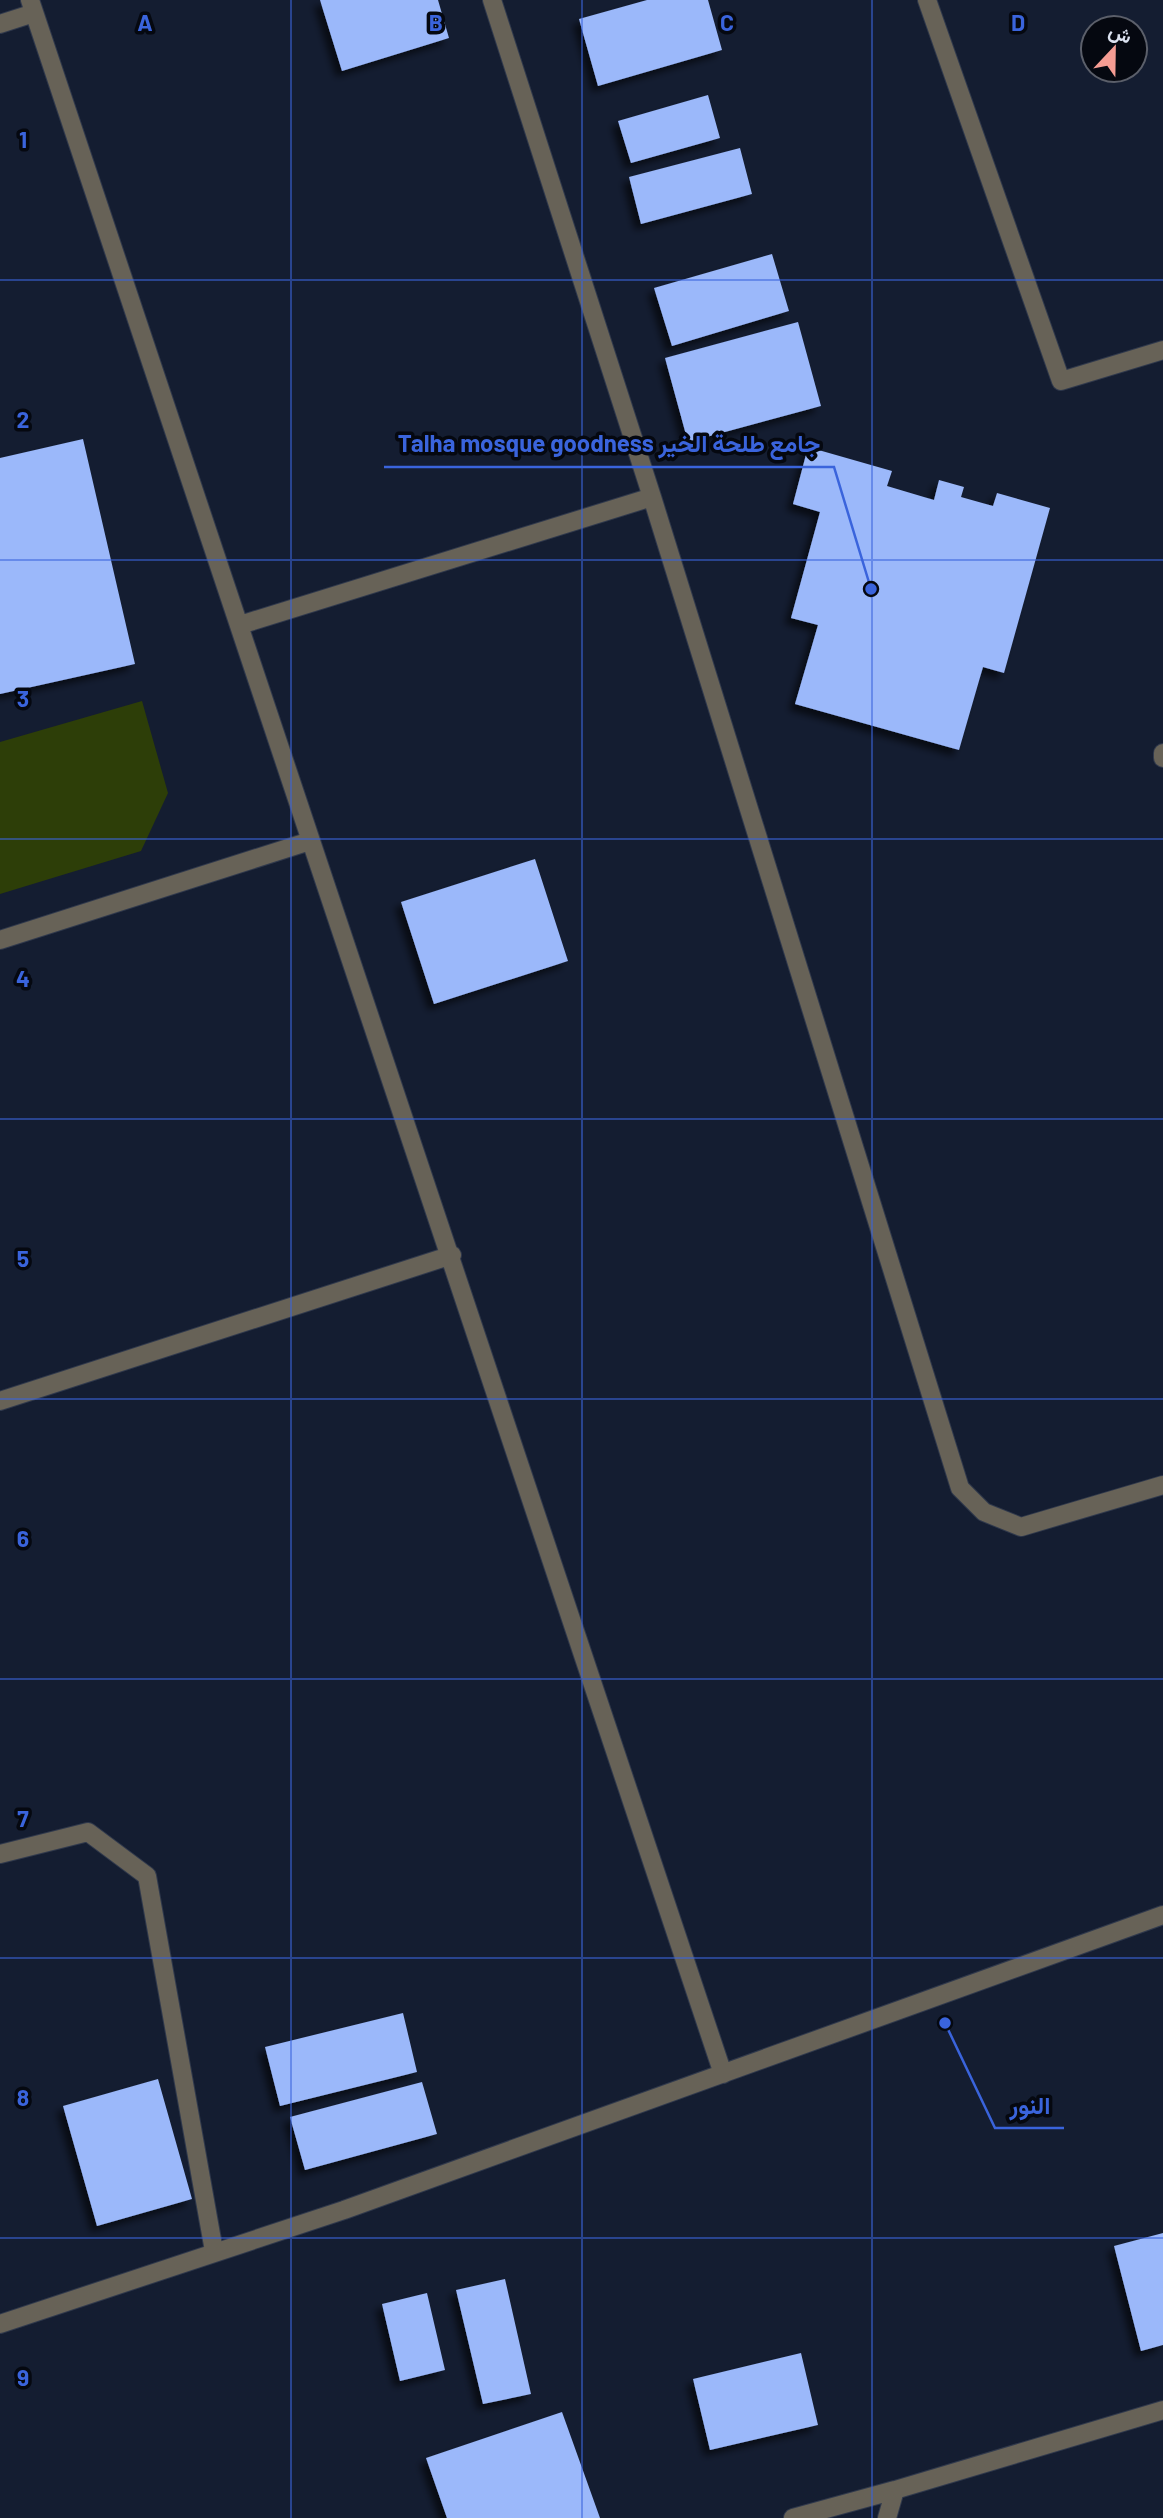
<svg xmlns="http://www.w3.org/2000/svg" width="1163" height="2518" viewBox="0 0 1163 2518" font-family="Barlow,Vazirmatn,sans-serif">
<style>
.green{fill:#2d3e08}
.building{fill:#9bb8fa;filter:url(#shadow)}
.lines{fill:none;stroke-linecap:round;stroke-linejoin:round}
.minor-casing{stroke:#30394c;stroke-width:20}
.minor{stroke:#676257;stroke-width:18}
.grid{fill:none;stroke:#3a64dc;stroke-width:2;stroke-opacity:0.55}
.grid-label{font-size:23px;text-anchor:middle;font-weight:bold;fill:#3a64dc;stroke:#050810;stroke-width:7;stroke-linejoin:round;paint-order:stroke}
.leader{fill:none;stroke:#3a64dc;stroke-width:2.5}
.callout-dot{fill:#3a64dc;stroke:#050810;stroke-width:2.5}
.callout-label{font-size:24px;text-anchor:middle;font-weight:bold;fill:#3a64dc;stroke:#050810;stroke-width:7;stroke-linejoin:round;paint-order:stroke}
</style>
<defs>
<filter id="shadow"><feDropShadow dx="-6" dy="6" stdDeviation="3.5" flood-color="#0009"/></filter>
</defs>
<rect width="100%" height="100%" fill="#141d31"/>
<path class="green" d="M142,701L168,793L141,851L0,894V742Z"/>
<path class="building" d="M320,0H438L449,38L342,71Z
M647,0H708L722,50L598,86L579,19Z
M708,95L720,138L631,163L618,121Z
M740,148L752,194L641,224L629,177Z
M772,254L789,311L672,346L654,288Z
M798,322L821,406L688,442L665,358Z
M83,439L135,664L0,694V458Z
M808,447L892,471L887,486L934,500L939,480L964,487L961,497L993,506L997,493L1050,508L1004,673L983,667L959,750L795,704L818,625L791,618L820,512L793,504Z
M535,859L568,961L434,1004L401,902Z
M403,2013L417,2072L280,2106L265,2047Z
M158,2079L192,2199L97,2226L63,2106Z
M422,2082L437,2134L305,2170L290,2117Z
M1163,2233V2345L1141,2351L1114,2246Z
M505,2279L531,2394L483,2404L456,2290Z
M427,2293L445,2370L400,2381L382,2304Z
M801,2353L818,2425L710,2450L693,2379Z
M562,2412L600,2518H447L426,2458Z"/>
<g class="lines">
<g class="minor-casing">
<path id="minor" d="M30,0L723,2074
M492,0L652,497L960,1488L984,1512L1021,1527L1163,1485
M927,0L1061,381L1163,350
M0,24L34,13
M240,625L652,497
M1163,753V758
M0,940L310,841
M0,1401L452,1255
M0,1854L88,1832L147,1876L214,2251
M0,2324L344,2210L1163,1915
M793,2518L895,2490
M887,2518L895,2490L1163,2410"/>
</g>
<use href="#minor" class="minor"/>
</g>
<path class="grid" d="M291,0V2518M582,0V2518M872,0V2518M0,280H1163M0,560H1163M0,839H1163M0,1119H1163M0,1399H1163M0,1679H1163M0,1958H1163M0,2238H1163"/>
<g class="grid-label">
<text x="145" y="31">A</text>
<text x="436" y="31">B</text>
<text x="727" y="31">C</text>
<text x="1018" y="31">D</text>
<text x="23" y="148">1</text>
<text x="23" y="428">2</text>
<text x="23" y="707">3</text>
<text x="23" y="987">4</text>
<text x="23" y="1267">5</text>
<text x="23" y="1547">6</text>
<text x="23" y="1827">7</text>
<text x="23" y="2106">8</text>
<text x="23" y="2386">9</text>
</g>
<path class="leader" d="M871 589L834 467H384M945 2023L995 2128H1064"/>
<g class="callout-dot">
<circle cx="871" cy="589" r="7"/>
<circle cx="945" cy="2023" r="7"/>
</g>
<g class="callout-label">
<text x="609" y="452">Talha mosque goodness جامع طلحة الخير</text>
<text x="1030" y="2114">النور</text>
</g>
<g transform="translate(1114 49) rotate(22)"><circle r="33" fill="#050810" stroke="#5b5f6a" stroke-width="2"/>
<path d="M0-5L12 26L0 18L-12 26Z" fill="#f59c93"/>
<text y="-10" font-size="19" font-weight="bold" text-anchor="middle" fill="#dbe2f0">ش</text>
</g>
</svg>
